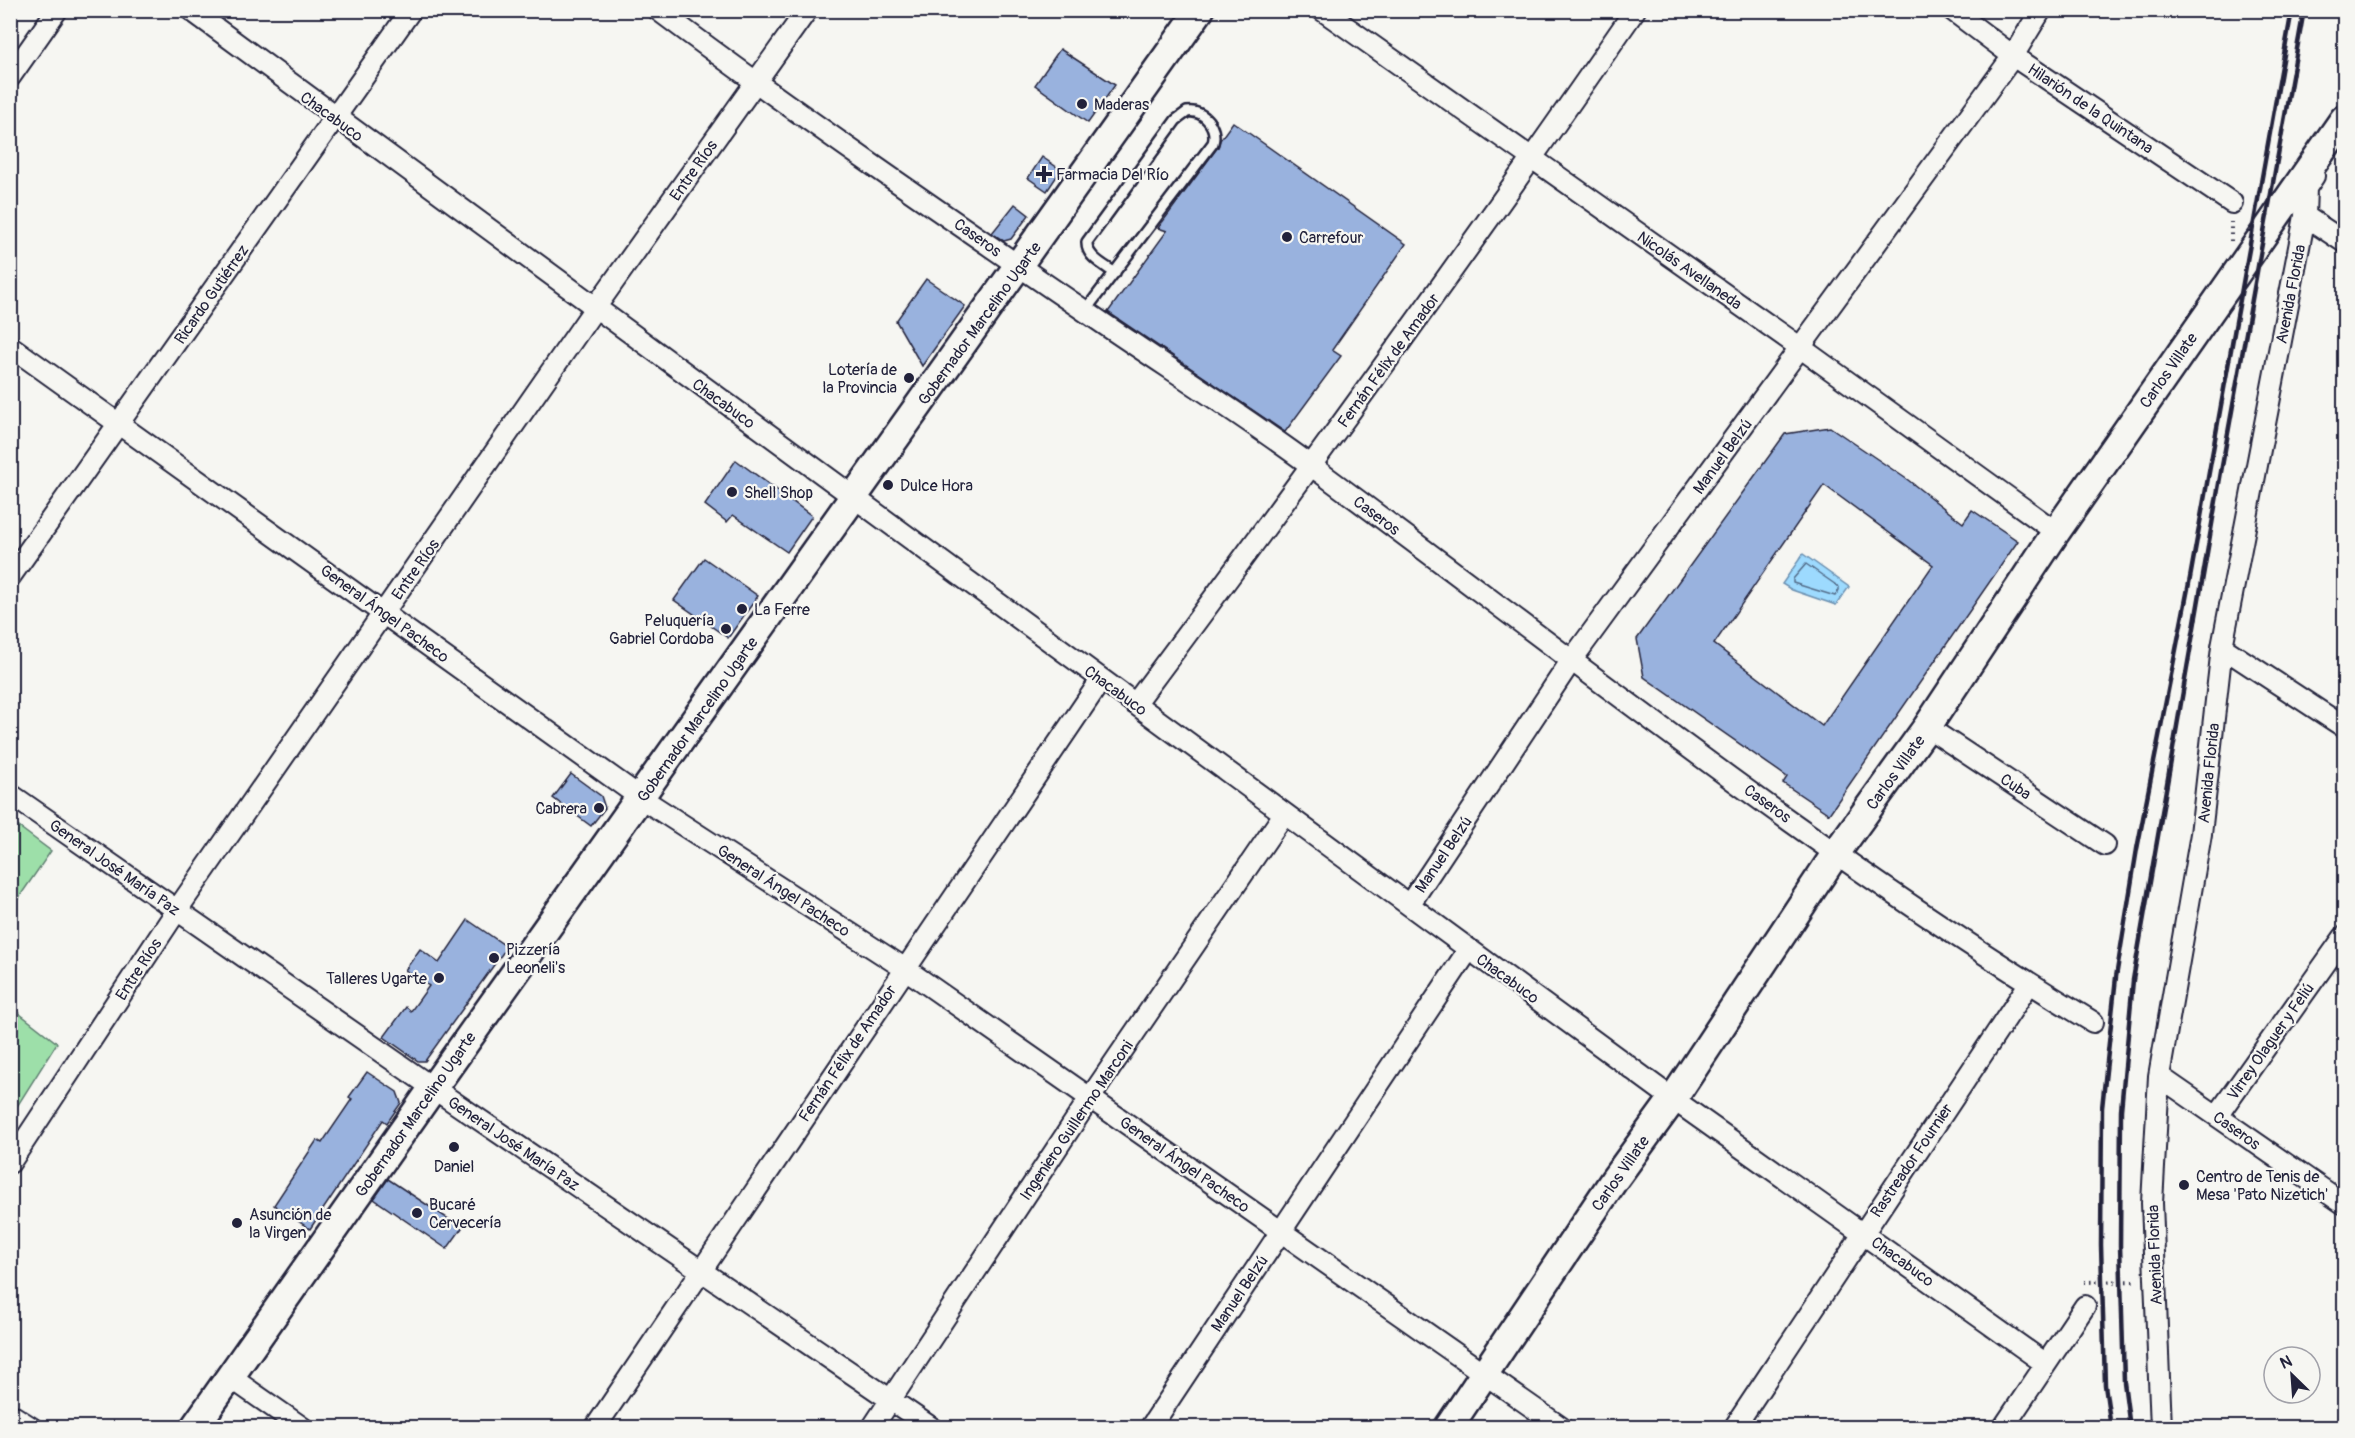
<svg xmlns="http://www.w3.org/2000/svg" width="2355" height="1438" viewBox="0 0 2355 1438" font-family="Pangolin,sans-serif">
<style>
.green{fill:#9ddfa9;stroke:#608072;stroke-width:1.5}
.water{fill:#9ddafe;stroke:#6c90b0;stroke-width:1.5}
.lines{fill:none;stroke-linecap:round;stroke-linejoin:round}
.shore{stroke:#536c89;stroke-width:1.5}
.building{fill:#99b2de;stroke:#22223b;stroke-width:1.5;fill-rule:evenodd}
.lane-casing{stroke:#22223b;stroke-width:14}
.street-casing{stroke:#22223b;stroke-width:24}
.secondary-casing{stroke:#22223b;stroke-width:32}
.path{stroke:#22223b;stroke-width:4;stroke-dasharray:1.5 4.5;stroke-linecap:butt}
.lane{stroke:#f6f6f2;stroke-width:9}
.street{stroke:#f6f6f2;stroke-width:20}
.secondary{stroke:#f6f6f2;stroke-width:27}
.rail{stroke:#22223b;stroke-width:4.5}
.path-bridge{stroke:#22223b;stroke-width:4;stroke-dasharray:1.5 4.5;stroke-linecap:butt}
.poi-dot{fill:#22223b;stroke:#f6f6f2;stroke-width:2}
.labels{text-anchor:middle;stroke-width:4.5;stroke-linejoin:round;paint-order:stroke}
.poi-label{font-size:16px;fill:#22223b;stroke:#f6f6f2;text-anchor:start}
.street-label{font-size:16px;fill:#22223b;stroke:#f6f6f2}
</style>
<rect width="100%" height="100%" fill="#f6f6f2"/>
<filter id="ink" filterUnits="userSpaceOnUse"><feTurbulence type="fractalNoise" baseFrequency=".0167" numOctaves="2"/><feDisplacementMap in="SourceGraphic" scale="12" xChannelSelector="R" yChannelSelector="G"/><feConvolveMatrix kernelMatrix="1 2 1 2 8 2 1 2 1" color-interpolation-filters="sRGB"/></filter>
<g filter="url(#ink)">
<path class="green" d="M11,821L51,851L11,909Z
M11,1007L57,1043L11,1116Z"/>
<path class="water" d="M1803,554L1849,587L1836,605L1792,590L1782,584Z"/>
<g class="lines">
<path class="shore" d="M1806,564L1839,587V590L1835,596L1793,583V579Z"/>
</g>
<path class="building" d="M1060,49L1115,85L1088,123L1035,85Z
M1233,122L1406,244L1332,350L1341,356L1285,432L1108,312L1167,231L1158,228L1218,147L1220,140Z
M1042,157L1061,170L1047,191L1028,178Z
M1015,204L1029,215L1011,239L1004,241L992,233Z
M926,279L965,306L922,366L896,321Z
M1830,427L1908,480L1963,523L1972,510L2018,541L1829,814L1783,783L1787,777L1644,677L1637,639L1785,434ZM1824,485L1933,565L1822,726L1714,644Z
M736,460L812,516L787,552L733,515L727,522L705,505Z
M704,558L758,596L728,638L674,600Z
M571,774L601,796L605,808L591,826L553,798Z
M468,920L507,947L425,1061H418L384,1037L406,1007L411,1011L429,986L405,970L420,949L439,963Z
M367,1072L397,1092L401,1103L387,1123L383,1120L310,1229L274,1205L317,1140L322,1143L352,1099L349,1097Z
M388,1179L462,1228L447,1249L374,1199Z"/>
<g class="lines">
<g class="lane-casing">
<path id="lane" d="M1085,311L1213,143C1218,127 1203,109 1187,112L1176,120L1087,242C1086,257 1104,265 1115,273"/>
</g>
<g class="street-casing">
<path id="street" d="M191,10L1673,1099L2046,1364
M658,10C802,118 950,219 1098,320C1171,370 1246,417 1317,470C1572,658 1821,858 2093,1022
M1322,10L1801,348L2056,532
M1952,10L2013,56L2232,203
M10,77L57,10
M2305,216L2344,242
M10,346L641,798L904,968L1562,1428
M10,577L411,10
M2222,647L2344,727
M1135,704C1305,476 1473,245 1635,10
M1927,727L2105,845
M10,794L433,1088L932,1428
M1409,905L1571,661L2013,56L2041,10
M2159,1076L2344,1204
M2217,1116L2344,937
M10,1163L177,910L595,308L807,10
M230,1377L303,1428
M10,1414L32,1428
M595,1428L1101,680
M872,1428L1090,1098L1284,814
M1150,1428L1469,949
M1734,1428L2029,984
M2003,1428L2085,1306
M2161,1428L2152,1203L2159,1076L2201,834L2222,647L2305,216L2306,188L2314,176"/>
</g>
<g class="secondary-casing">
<path id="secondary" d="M194,1428L433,1088L1200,10
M1448,1428L1614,1180L1673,1099L1836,853L1927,727L2056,532L2344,119"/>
</g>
<path class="path" d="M2231,241V222"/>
<use href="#lane" class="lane"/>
<use href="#street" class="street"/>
<use href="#secondary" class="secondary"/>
<path class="rail" d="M2111,1428L2105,1385L2101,1245L2102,1108L2116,977L2137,849L2190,578L2292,10
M2130,1428L2124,1382L2120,1245L2121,1110L2133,980L2221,472L2304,10"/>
<path class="path-bridge" d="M2084,1282L2138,1281"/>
</g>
</g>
<g class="poi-dot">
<circle cx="1082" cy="104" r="6"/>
<path d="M1041 165h6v6h6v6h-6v6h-6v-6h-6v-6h6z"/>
<circle cx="1287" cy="237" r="6"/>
<circle cx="909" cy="378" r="6"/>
<circle cx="888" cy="485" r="6"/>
<circle cx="732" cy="492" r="6"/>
<circle cx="742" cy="609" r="6"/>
<circle cx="726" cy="629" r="6"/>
<circle cx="599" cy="808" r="6"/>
<circle cx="494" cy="958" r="6"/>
<circle cx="439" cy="978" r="6"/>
<circle cx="454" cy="1147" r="6"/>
<circle cx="2184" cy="1185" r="6"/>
<circle cx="417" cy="1213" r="6"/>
<circle cx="237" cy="1223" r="6"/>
</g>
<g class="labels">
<g class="poi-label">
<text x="1094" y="110">Maderas</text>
<text x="1056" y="180">Farmacia Del Río</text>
<text x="1299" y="243">Carrefour</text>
<text x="897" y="375" text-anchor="end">Lotería de<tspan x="897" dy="18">la Provincia</tspan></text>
<text x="900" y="491">Dulce Hora</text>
<text x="744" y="498">Shell Shop</text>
<text x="754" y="615">La Ferre</text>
<text x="714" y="626" text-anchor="end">Peluquería<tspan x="714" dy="18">Gabriel Cordoba</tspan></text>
<text x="587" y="814" text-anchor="end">Cabrera</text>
<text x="506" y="955">Pizzería<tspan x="506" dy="18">Leoneli's</tspan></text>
<text x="427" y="984" text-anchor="end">Talleres Ugarte</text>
<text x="454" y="1172" text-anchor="middle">Daniel</text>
<text x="2196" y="1182">Centro de Tenis de<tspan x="2196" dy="18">Mesa 'Pato Nizetich'</tspan></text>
<text x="429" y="1210">Bucaré<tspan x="429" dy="18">Cervecería</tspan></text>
<text x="249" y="1220">Asunción de<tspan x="249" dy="18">la Virgen</tspan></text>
</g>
<g class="street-label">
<text transform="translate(2091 108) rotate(34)" y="6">Hilarión de la Quintana</text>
<text transform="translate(332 116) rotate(36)" y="6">Chacabuco</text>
<text transform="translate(693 170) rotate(-55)" y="6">Entre Ríos</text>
<text transform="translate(978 237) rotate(35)" y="6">Caseros</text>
<text transform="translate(1690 270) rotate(35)" y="6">Nicolás Avellaneda</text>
<text transform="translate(211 294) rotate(-55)" y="6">Ricardo Gutiérrez</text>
<text transform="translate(2290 294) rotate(-79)" y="6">Avenida Florida</text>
<text transform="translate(979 323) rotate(-54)" y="6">Gobernador Marcelino Ugarte</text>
<text transform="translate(1388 360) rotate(-54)" y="6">Fernán Félix de Amador</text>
<text transform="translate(2168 370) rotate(-55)" y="6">Carlos Villate</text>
<text transform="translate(724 403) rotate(36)" y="6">Chacabuco</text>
<text transform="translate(1722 456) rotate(-54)" y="6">Manuel Belzú</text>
<text transform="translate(1377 515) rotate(37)" y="6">Caseros</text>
<text transform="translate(415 569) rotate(-55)" y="6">Entre Ríos</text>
<text transform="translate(385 613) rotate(36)" y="6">General Ángel Pacheco</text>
<text transform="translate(1116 690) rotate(36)" y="6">Chacabuco</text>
<text transform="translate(697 719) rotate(-55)" y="6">Gobernador Marcelino Ugarte</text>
<text transform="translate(1895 772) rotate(-54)" y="6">Carlos Villate</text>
<text transform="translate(2208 773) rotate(-84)" y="6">Avenida Florida</text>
<text transform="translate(2016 786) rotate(34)" y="6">Cuba</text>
<text transform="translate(1768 803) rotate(36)" y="6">Caseros</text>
<text transform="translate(1443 854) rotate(-56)" y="6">Manuel Belzú</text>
<text transform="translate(115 867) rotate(35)" y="6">General José María Paz</text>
<text transform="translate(784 890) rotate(33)" y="6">General Ángel Pacheco</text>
<text transform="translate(138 969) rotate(-57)" y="6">Entre Ríos</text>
<text transform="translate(1508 978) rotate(36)" y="6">Chacabuco</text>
<text transform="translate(2270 1041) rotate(-55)" y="6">Virrey Olaguer y Feliú</text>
<text transform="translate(847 1053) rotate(-56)" y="6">Fernán Félix de Amador</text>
<text transform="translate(415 1114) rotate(-55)" y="6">Gobernador Marcelino Ugarte</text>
<text transform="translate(1076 1120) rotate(-56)" y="6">Ingeniero Guillermo Marconi</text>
<text transform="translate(2237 1130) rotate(35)" y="6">Caseros</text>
<text transform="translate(514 1143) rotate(34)" y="6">General José María Paz</text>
<text transform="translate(1911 1160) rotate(-56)" y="6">Rastreador Fournier</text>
<text transform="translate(1185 1164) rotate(35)" y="6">General Ángel Pacheco</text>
<text transform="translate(1620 1173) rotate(-55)" y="6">Carlos Villate</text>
<text transform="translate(2154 1255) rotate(-92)" y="6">Avenida Florida</text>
<text transform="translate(1903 1261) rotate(36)" y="6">Chacabuco</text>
<text transform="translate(1239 1293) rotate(-56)" y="6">Manuel Belzú</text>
</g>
</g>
<rect width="2355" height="1438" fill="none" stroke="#f6f6f2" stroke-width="36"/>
<rect x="18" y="18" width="2319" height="1402" fill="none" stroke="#22223b" stroke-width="2" filter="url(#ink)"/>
<g transform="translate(2292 1375) rotate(335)"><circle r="28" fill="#f6f6f2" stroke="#a1a1a9" stroke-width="1.5"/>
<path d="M0-4.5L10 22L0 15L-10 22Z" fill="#22223b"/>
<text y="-9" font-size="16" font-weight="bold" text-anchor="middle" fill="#22223b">N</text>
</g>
</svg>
